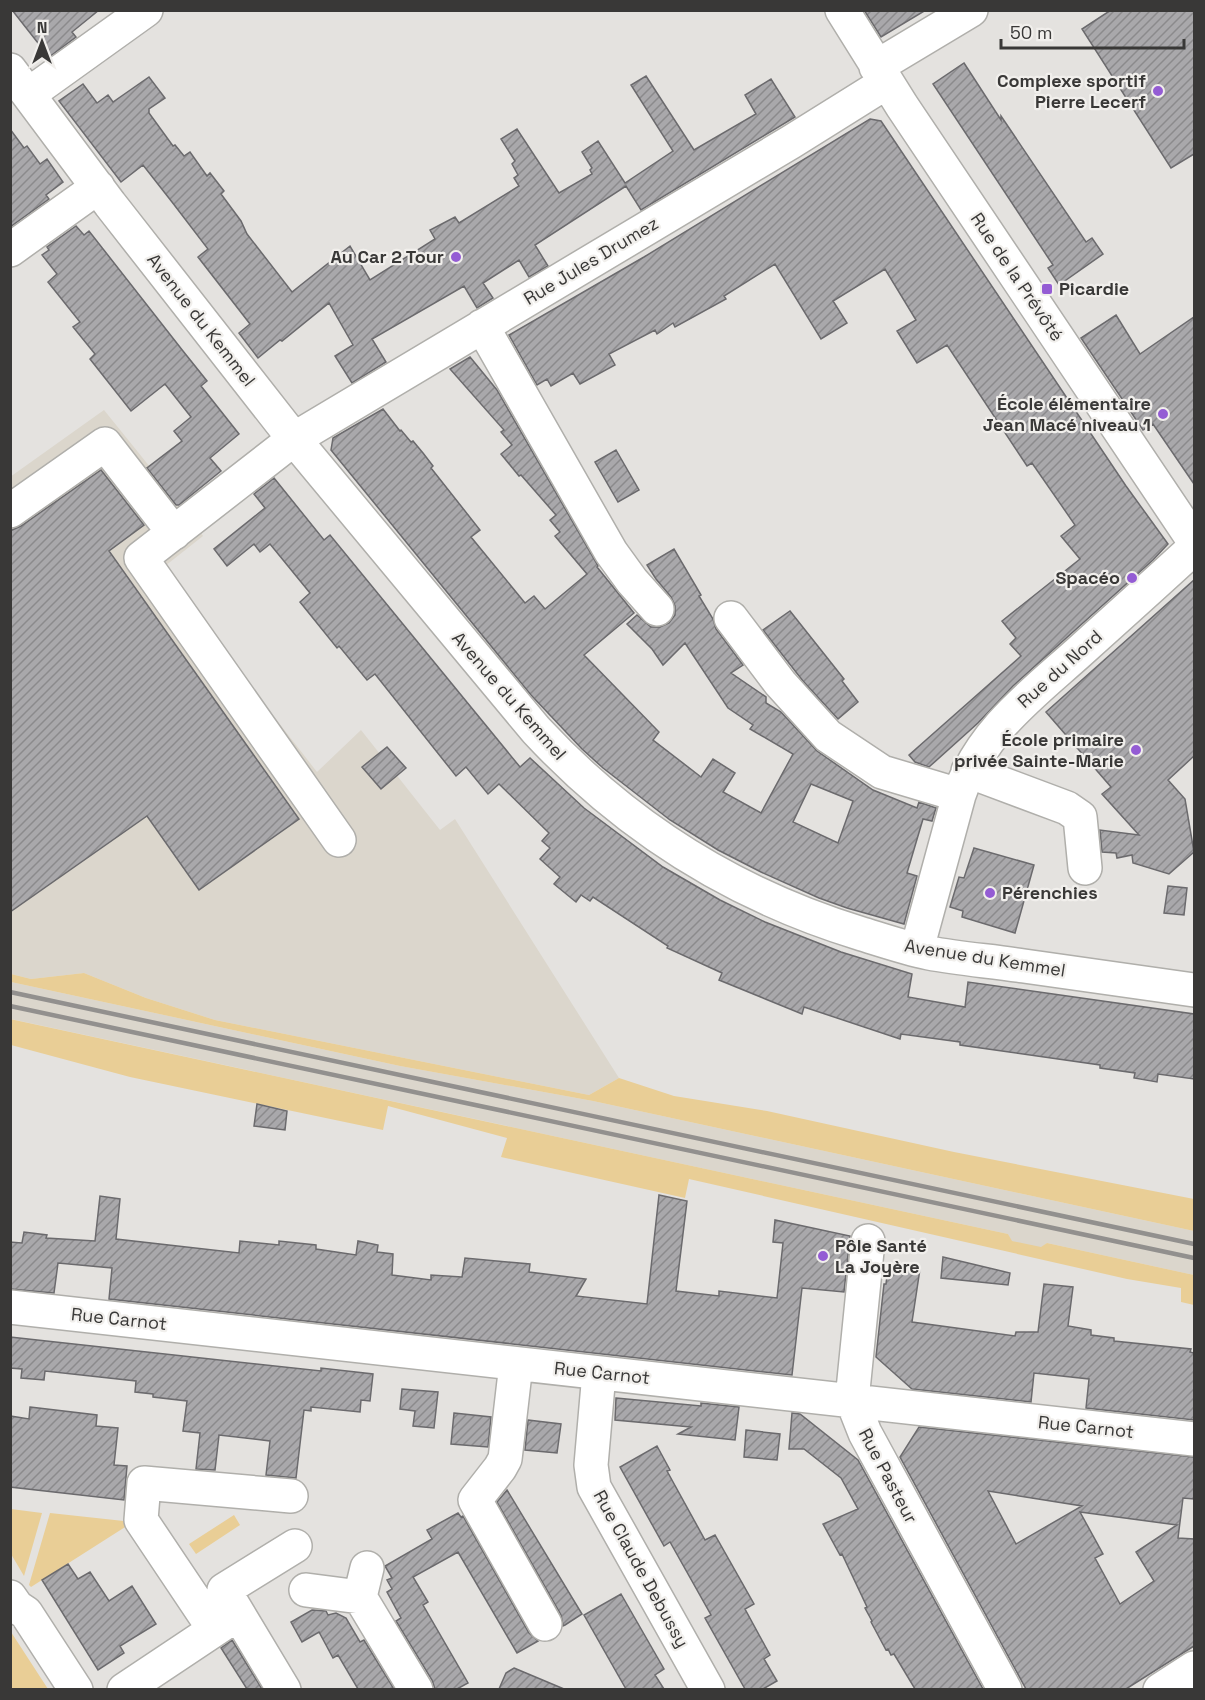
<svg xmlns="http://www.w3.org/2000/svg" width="1205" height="1700" viewBox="0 0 1205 1700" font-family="'Space Grotesk',sans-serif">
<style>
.built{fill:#dbd6cc}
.green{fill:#e9ce96}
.building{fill:url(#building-hatch);stroke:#6b6a6d;stroke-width:1.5;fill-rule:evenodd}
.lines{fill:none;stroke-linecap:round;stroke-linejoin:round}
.minor-casing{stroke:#b0afab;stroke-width:36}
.minor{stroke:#fff;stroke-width:33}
.rail{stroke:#92908e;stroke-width:4.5}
.poi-dot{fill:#945cd4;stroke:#f1efec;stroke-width:2}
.labels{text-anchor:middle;stroke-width:4.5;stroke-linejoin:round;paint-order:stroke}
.poi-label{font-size:18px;font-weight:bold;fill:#393837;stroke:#f1efec;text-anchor:end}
.street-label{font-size:18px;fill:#393837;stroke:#f1efec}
</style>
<defs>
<pattern id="building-hatch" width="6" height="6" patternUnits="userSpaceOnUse" patternTransform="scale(1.5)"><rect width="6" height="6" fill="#a9a8ab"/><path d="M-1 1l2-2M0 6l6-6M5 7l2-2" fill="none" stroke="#8b8a8c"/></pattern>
</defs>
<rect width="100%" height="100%" fill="#e4e2df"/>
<path class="built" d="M104,410L192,519L203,536L160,570L317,772L361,730L440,830L455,819L619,1078L589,1095L215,1020L146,998L84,973L31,979L11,974L10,477Z
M11,982L400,1066L593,1101L1194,1231V1275L1047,1243L1041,1248L1011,1241L1008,1234L11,1019Z"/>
<path class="green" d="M84,973L146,998L215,1020L589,1095L619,1078L674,1096L767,1111L954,1152L1194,1199V1231L593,1101L400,1066L11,982V974L31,979Z
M10,1019L1008,1234L1012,1241L1041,1247L1047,1243L1194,1275V1305L1181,1302V1288L1127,1279L689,1179L685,1198L501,1157L507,1138L388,1106L383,1130L130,1077L11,1045Z
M11,1509L42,1513L24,1576L11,1554Z
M50,1513L133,1522L31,1587L29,1585Z
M234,1515L240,1525L196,1554L189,1544Z
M10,1632H11L48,1689H11Z"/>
<path class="building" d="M12,10H99L72,32L76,37L49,57Z
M864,10H926L881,37Z
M1111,10H1194V154L1171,168L1082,29Z
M964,63L1001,120V116L1086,242L1092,238L1103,254L1059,285L1048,268L1053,265L933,84Z
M646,76L694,150L756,114L745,95L771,79L795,117L641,210L626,186L535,245L548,266L529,277L519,260L483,283L493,298L477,308L464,286L372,339L386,362L352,383L335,356L353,345L329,303L282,341L280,340L258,358L239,333L250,324L198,257L208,249L172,202L143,165L121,182L59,101L83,84L97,103L108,95L113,102L149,77L165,98L149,109V113L173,146L175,145L184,156L190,152L207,176L210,173L224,191L221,194L241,221L247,234L292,292L350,246L370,280L435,239L430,230L455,217L459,223L519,186L514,178L518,175L512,164L515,161L501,139L517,129L559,193L592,174L590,170L592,168L582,152L598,141L625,183L673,151L631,85Z
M870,119L881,121L1126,486L1168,544L1153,560L1013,686L978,723L929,767L915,762L909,755L1021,656L1010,644L1016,638L1002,621L1080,559L1061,536L1075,525L1032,463L1027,466L947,345L917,363L897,331L916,320L885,269L833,301L847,323L821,339L775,264L724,296L726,299L675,327L673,323L657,334L655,330L609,354L615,365L580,384L573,373L551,386L547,379L537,385L509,335L644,257Z
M10,129L24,148L27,146L40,164L47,159L63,182L46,195L49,199L10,227Z
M76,226L84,235L89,231L183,351L207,381L201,386L239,434L210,458L221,471L179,505H176L147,468L182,441L174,431L191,417L165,384L131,411L90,359L95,354L73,327L80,322L48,282L57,274L42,255L49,250L47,247Z
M1116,315L1140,354L1194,317V484L1153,424L1143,430L1081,338Z
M470,357L497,390L598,566L597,567L634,613L584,655L659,732L653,740L701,777L713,759L735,773L723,792L761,813L793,754L750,729L753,725L728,708L685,643L663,665L652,649L627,624L637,615L651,627H660L669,623L675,615V606L671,597L656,579L647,565L674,549L701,595L699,596L713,619L716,629L743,665L731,673L766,697V703L781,712L817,751L873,790L917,808L919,802L936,808L932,821L923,819L907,873L917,876L904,924L847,908L819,898L761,872L718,850L670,820L603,768L582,749L531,695L331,450L333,438L383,409L400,431L401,430L411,442L413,441L423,453L433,466L431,468L480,530L471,537L525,603L534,596L545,609L587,574L555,536L560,532L550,520L556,515L521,475L519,476L501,454L512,445L501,432L504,430L450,369ZM811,784L853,801L838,843L793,822Z
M616,450L639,490L618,502L595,462Z
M101,470L144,525L109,551L299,819L199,890L147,816L10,912V531L21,526Z
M274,478L324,540L330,535L520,767L530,758L584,808L663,867L720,900L765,922L841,952L912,974L908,997L965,1007L968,982L1194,1014V1079L1158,1074L1157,1082L1134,1078L1135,1073L1100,1068V1065L960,1045V1042L901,1034L900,1039L804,1007L802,1014L719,980L722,973L667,948L668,946L593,897L590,901L581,895L576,902L554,884L560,877L540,859L550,848L542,841L549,833L499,784L488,794L466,767L456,776L375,674L367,680L339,646L337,648L300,602L310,593L270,544L260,552L254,544L227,566L214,549L265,508L254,494Z
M1194,580V756L1168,780L1185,799L1194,852L1169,874L1133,863L1132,855L1117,858L1116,853L1102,852L1100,830L1139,835L1102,794L1111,787L1046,712Z
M790,611L844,679L842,681L858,702L838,719L803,681L763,630Z
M387,747L406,768L381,789L362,767Z
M974,848L1034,865L1015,933L962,917L963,911L950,907L959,877L964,878Z
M1168,886L1187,888L1184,915L1164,913Z
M257,1104L287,1111L285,1130L254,1126Z
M659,1195L687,1201L676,1291L719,1296V1291L777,1298L783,1243L773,1242L775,1220L850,1236L844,1292L802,1288L792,1375L109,1299L112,1268L58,1263L54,1293L10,1289V1242L22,1243L24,1232L47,1235L46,1238L95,1241L100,1196L120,1199L116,1239L239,1253L240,1241L279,1245V1241L316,1245V1249L356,1255L358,1241L378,1245L377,1252L393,1254L392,1275L431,1280V1275L462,1277L465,1258L530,1264L529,1272L586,1279L576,1296L647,1304Z
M943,1257L1010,1273L1008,1285L941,1278Z
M888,1267L920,1269L912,1322L1015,1336L1016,1332H1038L1044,1284L1073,1287L1068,1326L1091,1330V1335L1114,1338V1341L1191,1349L1190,1352L1194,1353V1420L1086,1408L1089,1379L1034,1373L1031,1402L912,1389L876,1357L884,1284H886Z
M10,1337L321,1371V1368L373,1374L370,1401L361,1400L360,1412L311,1407V1411L304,1410L296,1478L266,1475L270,1441L219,1435L215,1470L196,1469L200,1433L183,1431L187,1401L153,1397V1394L135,1392L136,1381L45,1371L44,1380L21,1378L22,1369L10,1368Z
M402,1389L438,1392L434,1428L413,1426L415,1411L400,1409Z
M616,1398L701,1406V1403L739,1407L735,1440L678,1434L691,1427L615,1420Z
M30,1407L97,1415L96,1426L118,1428L114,1465L127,1466L124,1500L10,1487V1416L29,1419Z
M454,1413L491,1417L488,1447L451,1444Z
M792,1413L800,1414L858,1460L983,1689H915L894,1654L891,1655L888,1649L886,1650L871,1622L872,1621L865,1608L867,1607L842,1554L840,1555L823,1524L858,1509L841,1478L804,1449H789Z
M528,1420L561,1424L557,1453L525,1450Z
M919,1427L1194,1457V1499L1183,1498L1178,1538L1194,1539V1646L1126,1689H1026L900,1457ZM988,1491L1082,1506L1016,1544ZM1080,1512L1177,1525L1136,1552L1154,1581L1120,1604L1095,1558L1103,1554Z
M746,1430L780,1434L777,1460L744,1457Z
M657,1446L670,1470L667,1471L705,1540L715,1535L754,1604L745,1609L770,1655L764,1659L777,1681L763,1689H745L705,1618L711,1615L670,1542L664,1546L620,1467Z
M507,1490L582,1614L565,1625L563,1626L561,1615L497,1502Z
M458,1513L461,1517L463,1516L529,1633L538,1641L517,1653L458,1552L413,1577L428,1602L423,1605L468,1683L457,1689H435L432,1680L396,1621L401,1618L387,1592L392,1589L387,1580L392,1578L385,1566L432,1539L427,1530Z
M68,1564L78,1579L90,1572L109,1601L132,1586L156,1624L120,1646L124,1653L98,1670L42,1580Z
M621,1594L664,1669L655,1675L664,1689H626L584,1615Z
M312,1610L326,1611L328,1615L336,1613L346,1618L360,1642L364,1640L394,1689H358L338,1655L333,1658L319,1632L302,1642L291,1622Z
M232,1640L262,1689H247L221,1648Z
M514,1668L564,1689H499L506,1673Z"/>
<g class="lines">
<g class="minor-casing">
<path id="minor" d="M842,10L902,106L1194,541
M876,67L971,10
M10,70L110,204L294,439L536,730C626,827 732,894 859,933C882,940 905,948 929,953C960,959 992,961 1024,966C1081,974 1137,982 1194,990
M29,94L146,10
M10,250L98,187
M482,326L611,552L632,581L657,609
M10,511L105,444L174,533
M731,618L780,683L828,736L882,772L959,795
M968,771L1067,808L1080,817L1085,868
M339,840L141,558L294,439L791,142L887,82
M917,949L959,795C980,733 1031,695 1078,653C1117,618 1156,583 1194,548
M868,1241L852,1400L865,1433L1005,1690
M10,1307L1194,1439
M516,1364L505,1459L500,1468L475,1500L545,1624
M599,1373L591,1465L594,1487L708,1690
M306,1590L360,1597L367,1568
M10,1597L17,1607L26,1613L76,1690
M360,1597L416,1690
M214,1629L141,1520L144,1483L291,1496
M124,1690L232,1618
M284,1690L224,1590L295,1546
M1160,1690L1194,1668"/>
</g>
<use href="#minor" class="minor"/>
<path class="rail" d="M10,992L1194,1244
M10,1006L1194,1258"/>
</g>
<g class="poi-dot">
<circle cx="1158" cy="91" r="6"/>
<circle cx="456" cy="257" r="6"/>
<rect x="1041" y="283" width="12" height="12" rx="3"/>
<circle cx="1163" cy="414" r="6"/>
<circle cx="1132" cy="578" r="6"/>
<circle cx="1136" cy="750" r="6"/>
<circle cx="990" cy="893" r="6"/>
<circle cx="823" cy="1256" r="6"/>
</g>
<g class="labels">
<g class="poi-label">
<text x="1146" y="87">Complexe sportif<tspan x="1146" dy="21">Pierre Lecerf</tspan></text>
<text x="444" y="263">Au Car 2 Tour</text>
<text x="1059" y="295" text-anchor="start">Picardie</text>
<text x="1151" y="410">École élémentaire<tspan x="1151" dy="21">Jean Macé niveau 1</tspan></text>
<text x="1120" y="584">Spacéo</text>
<text x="1124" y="746">École primaire<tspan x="1124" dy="21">privée Sainte-Marie</tspan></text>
<text x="1002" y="899" text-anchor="start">Pérenchies</text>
<text x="835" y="1252" text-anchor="start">Pôle Santé<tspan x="835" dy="21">La Joyère</tspan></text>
</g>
<g class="street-label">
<text transform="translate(591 261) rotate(-31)" y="6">Rue Jules Drumez</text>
<text transform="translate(1017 277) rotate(56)" y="6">Rue de la Prévôté</text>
<text transform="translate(201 320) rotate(52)" y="6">Avenue du Kemmel</text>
<text transform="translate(1060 669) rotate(-42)" y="6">Rue du Nord</text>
<text transform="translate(509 696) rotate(49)" y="6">Avenue du Kemmel</text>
<text transform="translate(985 958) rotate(9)" y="6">Avenue du Kemmel</text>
<text transform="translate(119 1319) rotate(6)" y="6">Rue Carnot</text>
<text transform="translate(602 1373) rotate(6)" y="6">Rue Carnot</text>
<text transform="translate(1086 1427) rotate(6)" y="6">Rue Carnot</text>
<text transform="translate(888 1476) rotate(62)" y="6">Rue Pasteur</text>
<text transform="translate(641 1569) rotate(61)" y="6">Rue Claude Debussy</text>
</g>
</g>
<rect width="1205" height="1700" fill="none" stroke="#393837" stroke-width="24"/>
<g transform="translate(42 42)" stroke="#f1efec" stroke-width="4.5" paint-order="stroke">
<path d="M0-4.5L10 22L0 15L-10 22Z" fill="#393837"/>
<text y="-9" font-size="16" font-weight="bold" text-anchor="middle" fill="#393837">N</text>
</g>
<path d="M1001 39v9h183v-9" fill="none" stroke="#393837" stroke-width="3"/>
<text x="1010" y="39" font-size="18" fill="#393837" stroke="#f1efec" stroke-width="4.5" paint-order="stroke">50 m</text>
</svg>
